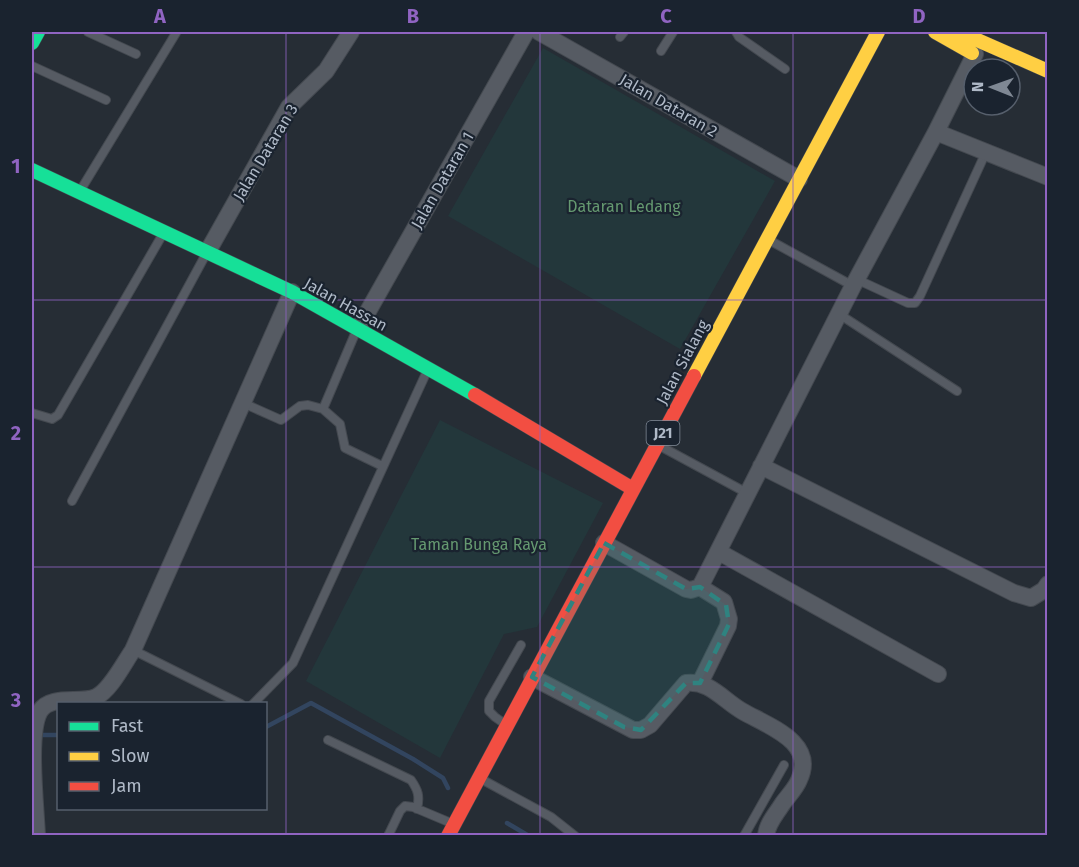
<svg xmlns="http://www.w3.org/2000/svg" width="1079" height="867" viewBox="0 0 1079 867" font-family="'Fira Sans',sans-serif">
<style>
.green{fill:#23373b}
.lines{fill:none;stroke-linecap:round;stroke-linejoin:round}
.stream{stroke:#32455f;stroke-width:4.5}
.lane-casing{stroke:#444950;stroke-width:10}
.street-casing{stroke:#444950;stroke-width:18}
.fast-casing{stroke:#444950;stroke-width:15}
.slow-casing{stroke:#444950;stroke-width:15}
.jam-casing{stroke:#444950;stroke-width:15}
.lane{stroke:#565b63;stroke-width:8}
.street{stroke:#565b63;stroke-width:16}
.fast{stroke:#16e098;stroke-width:14}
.slow{stroke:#ffcf43;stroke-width:14}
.jam{stroke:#f24e42;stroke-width:14}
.marked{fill:#2f8380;fill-opacity:0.2;stroke:#2f8380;stroke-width:4.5;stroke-dasharray:12 8;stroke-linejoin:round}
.grid{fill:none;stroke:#9064c2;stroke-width:1.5;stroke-opacity:0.55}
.labels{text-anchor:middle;stroke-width:4.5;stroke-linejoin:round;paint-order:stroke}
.shield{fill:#1a232f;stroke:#828c99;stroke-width:1.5}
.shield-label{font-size:15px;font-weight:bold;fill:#afb9c7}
.street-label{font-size:16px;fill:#afb9c7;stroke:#1a232f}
.park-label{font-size:16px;fill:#659970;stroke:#1a232f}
.neatline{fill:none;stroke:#9064c2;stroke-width:2}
.grid-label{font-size:20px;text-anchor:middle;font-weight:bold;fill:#9064c2}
</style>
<rect width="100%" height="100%" fill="#262d35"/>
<path class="green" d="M543,48L775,181L680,349L448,216Z
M440,420L603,503L537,627L504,634L440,758L306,681Z"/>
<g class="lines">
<path class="stream" d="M266,727L311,703L413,759L443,778L448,788
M37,735H58
M507,823L529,836"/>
<g class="lane-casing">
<path id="lane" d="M88,32L136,54
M736,32L739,37L785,69
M620,37L624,32
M661,51L673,32
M32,66L106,100
M80,191L176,33
M769,240L853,286
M856,279L908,303H915L920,296L986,152
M839,314L957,391
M357,329L323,409L340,424L345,448L382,466
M243,403L281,420L300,406L308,405L323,409
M32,413L52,419L58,415L164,232
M660,446L747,493
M72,501L206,254
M133,650L241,704
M253,704L293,663L428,369
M505,724L495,717L489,711V701L521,645
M328,740L411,780C418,790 420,796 417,809
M483,780L551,817L575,836
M388,836L400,811L405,806L413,807L451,823
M744,836L784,765"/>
</g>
<g class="street-casing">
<path id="street" d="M539,32L799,179
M936,132L1048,177
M208,251L289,107L326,71L351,32
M358,329L526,32
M761,466L1014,593L1031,598L1044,590L1048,584
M604,543L686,589L691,590L700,587L853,286L936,132L975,54
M719,552L938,674
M700,587L724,602L729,619L728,626L700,683
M532,677L633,730H641L650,725L686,683C709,680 723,700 742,711C768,726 817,742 799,780C796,788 788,796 783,803C777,813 767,823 766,836
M37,836C36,808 27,733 40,711C51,694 80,704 96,697C110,691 124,663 133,650L292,292"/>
</g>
<g class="fast-casing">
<path id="fast" d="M32,43L38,32
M32,170L292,292L475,395"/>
</g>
<g class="slow-casing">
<path id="slow" d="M935,32L972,53
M959,32L1048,71
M694,376L878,32"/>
</g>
<g class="jam-casing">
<path id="jam" d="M475,395L633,489
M448,836L694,376"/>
</g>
<use href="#lane" class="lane"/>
<use href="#street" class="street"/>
<use href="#fast" class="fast"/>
<use href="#slow" class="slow"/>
<use href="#jam" class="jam"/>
</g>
<path class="marked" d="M604,543L686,589L700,587L726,605L729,624L700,683H686L641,730L624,727L532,677Z"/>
<path class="grid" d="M286,32V836M540,32V836M793,32V836M32,300H1048M32,567H1048"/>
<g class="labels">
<rect class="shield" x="646.5" y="421" width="33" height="24" rx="4.5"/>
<g class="shield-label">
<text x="663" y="438">J21</text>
</g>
<g class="street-label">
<text transform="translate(669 105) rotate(30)" y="6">Jalan Dataran 2</text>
<text transform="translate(265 152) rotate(-59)" y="6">Jalan Dataran 3</text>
<text transform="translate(442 180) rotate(-60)" y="6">Jalan Dataran 1</text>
<text transform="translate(346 304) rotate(29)" y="6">Jalan Hassan</text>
<text transform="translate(682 362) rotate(-62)" y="6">Jalan Sialang</text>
</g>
<g class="park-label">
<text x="624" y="212">Dataran Ledang</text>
<text x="479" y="550">Taman Bunga Raya</text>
</g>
</g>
<rect width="1079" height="867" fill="none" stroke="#1a232f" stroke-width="66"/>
<rect x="57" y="702" width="210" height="108" fill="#1a232f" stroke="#565f6c" stroke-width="1.5"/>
<rect x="69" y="722" width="30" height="9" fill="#16e098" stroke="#565f6c" stroke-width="1.5"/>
<text x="111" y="732" font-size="18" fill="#afb9c7">Fast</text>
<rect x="69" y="752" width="30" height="9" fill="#ffcf43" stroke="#565f6c" stroke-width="1.5"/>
<text x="111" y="762" font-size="18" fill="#afb9c7">Slow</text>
<rect x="69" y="782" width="30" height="9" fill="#f24e42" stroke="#565f6c" stroke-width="1.5"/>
<text x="111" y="792" font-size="18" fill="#afb9c7">Jam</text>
<g transform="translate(992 87) rotate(271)"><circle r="28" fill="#1a232f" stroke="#565f6c" stroke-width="1.5"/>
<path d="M0-4.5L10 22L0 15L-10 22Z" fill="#7f8894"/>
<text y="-9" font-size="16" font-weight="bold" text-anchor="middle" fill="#afb9c7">N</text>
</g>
<rect x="33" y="33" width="1013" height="801" class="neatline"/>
<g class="grid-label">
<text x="160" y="23">A</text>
<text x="413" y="23">B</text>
<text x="666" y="23">C</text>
<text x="919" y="23">D</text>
<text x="16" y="173">1</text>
<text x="16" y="440">2</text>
<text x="16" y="707">3</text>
</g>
</svg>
